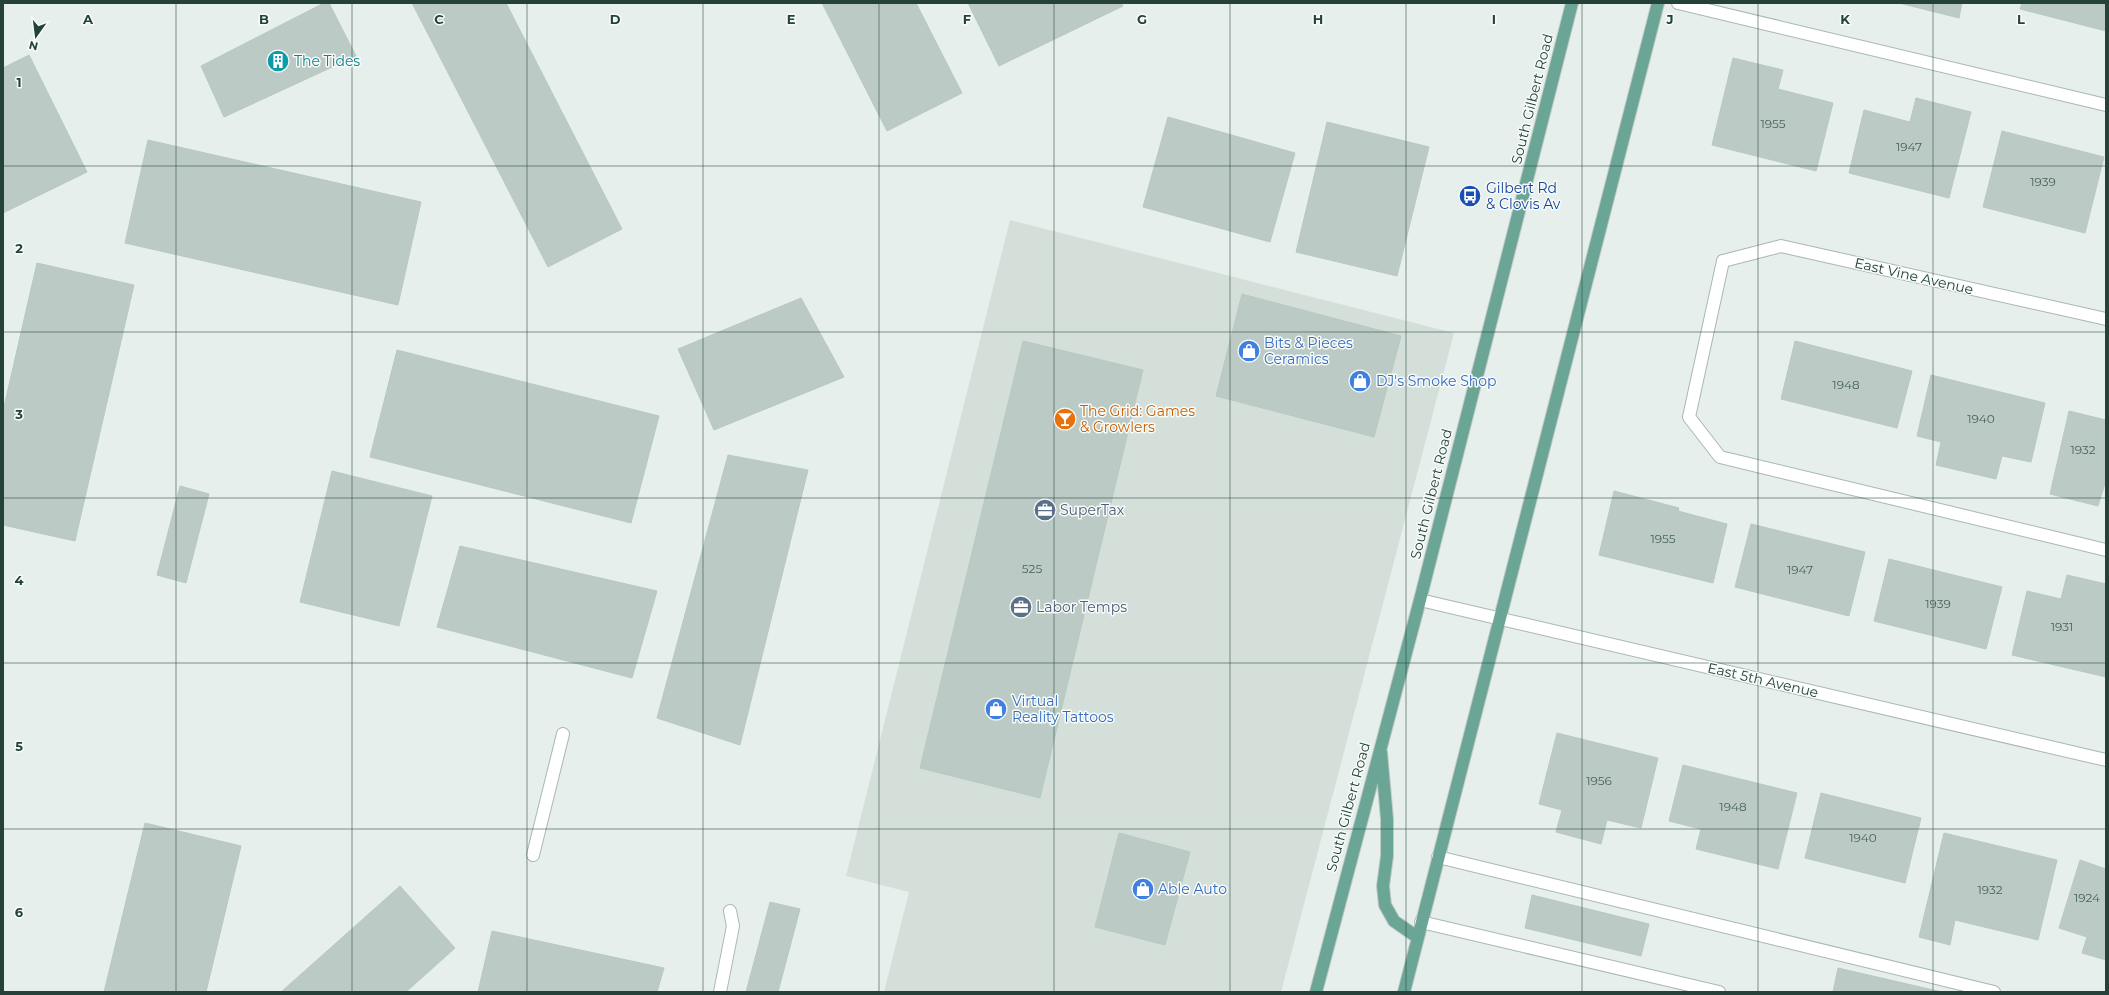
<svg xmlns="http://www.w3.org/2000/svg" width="2109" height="995" viewBox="0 0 2109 995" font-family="Montserrat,sans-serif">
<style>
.built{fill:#d4dfda}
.building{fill:#bbcac4;stroke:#b8c9c2}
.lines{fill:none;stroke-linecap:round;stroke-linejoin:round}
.service-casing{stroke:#a8b8b2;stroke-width:14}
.minor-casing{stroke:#a8b8b2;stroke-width:14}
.primary-casing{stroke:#c2cac8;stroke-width:14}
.service{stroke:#fff;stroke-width:12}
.minor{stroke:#fff;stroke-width:12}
.primary{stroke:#6aa596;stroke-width:12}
.grid{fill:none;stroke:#24423a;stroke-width:1;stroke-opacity:0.55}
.labels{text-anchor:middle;stroke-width:3;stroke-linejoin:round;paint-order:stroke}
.number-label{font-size:12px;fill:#4a645c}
.culture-label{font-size:14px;fill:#0d838f;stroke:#f7fbf9;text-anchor:start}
.street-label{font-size:14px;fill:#24423a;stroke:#f7fbf9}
.transit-label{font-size:14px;fill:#164399;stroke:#f7fbf9;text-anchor:start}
.shop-label{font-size:14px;fill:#366cbe;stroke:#f7fbf9;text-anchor:start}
.food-label{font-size:14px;fill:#c56008;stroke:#f7fbf9;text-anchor:start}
.service-label{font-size:14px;fill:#4e5e75;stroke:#f7fbf9;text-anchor:start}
.grid-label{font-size:13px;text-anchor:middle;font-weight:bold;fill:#24423a;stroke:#f7fbf9;stroke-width:3;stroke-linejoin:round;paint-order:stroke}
</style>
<rect width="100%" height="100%" fill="#e6efeb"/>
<path class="built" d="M1010,220L1454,333L1281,992H884L909,892L846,876Z"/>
<path class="building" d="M324,3H329L356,56L224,117L201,66Z
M412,3H506L622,229L548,267Z
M822,3H916L962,93L887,131Z
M968,3H1121L1123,6L999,66Z
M1899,3H1962L1959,18Z
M2022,3H2106V31L2020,9Z
M29,55L87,172L3,213V68Z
M1733,58L1783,70L1778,89L1833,103L1816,171L1712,145Z
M1916,98L1971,112L1949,198L1849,173L1864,110L1910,122Z
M1168,117L1295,153L1270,242L1143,207Z
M1327,122L1429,147L1397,276L1296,252Z
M2002,131L2104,157L2085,233L1983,207Z
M148,140L421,202L398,305L125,243Z
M37,263L134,285L75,541L3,525V411Z
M1242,294L1401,336L1374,437L1216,396Z
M801,298L844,377L714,430L678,349Z
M1023,341L1143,370L1040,798L920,768Z
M1795,341L1912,371L1897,428L1781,399Z
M397,350L659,416L631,523L370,457Z
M1931,375L2045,403L2031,462L2002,456L1996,479L1936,465L1941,442L1917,436Z
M2069,411L2106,420V480L2098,506L2050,494Z
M728,455L808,470L740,745L657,718Z
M332,471L432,496L399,626L300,602Z
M180,486L209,494L186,583L157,575Z
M1614,491L1679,508L1678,511L1727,524L1713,583L1599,555Z
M1751,524L1865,552L1849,616L1735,587Z
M460,546L657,591L632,678L437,627Z
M1889,559L2002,587L1986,649L1874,621Z
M2067,575L2106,584V677L2012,655L2027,591L2061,599Z
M1557,733L1658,758L1641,828L1607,820L1601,844L1556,832L1562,810L1539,804Z
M1683,765L1797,793L1778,869L1696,849L1701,829L1669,821Z
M1821,793L1921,818L1905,883L1805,858Z
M145,823L241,846L206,992H104Z
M1119,833L1190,852L1165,945L1095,927Z
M1944,833L2057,860L2038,940L1955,920L1950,945L1919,937Z
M2080,860L2106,869V960L2082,953L2087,937L2059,928Z
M400,886L455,948L406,992H281Z
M1532,895L1649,924L1641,956L1525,928Z
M770,902L800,909L778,992H746Z
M492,931L664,968L657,992H478Z
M1838,968L1942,992H1833Z"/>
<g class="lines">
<g class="service-casing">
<path id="service" d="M1678,3L2106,105
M1723,261L1689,417L1720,457L2106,550
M533,855L563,734
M1438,857L1994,992
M1421,922L1719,992
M720,992L733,926L730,911"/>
</g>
<g class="minor-casing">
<path id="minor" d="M1723,261L1781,246L2106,319
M1420,600L2106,760"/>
</g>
<g class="primary-casing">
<path id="primary" d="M1381,752L1387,819V856L1383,886L1385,905L1394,921L1417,937
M1316,992L1420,600L1572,3
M1404,992L1658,3"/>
</g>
<use href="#service" class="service"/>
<use href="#minor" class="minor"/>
<use href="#primary" class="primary"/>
</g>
<path class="grid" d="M176,3V992M352,3V992M527,3V992M703,3V992M879,3V992M1054,3V992M1230,3V992M1406,3V992M1582,3V992M1758,3V992M1933,3V992M3,166H2106M3,332H2106M3,498H2106M3,663H2106M3,829H2106"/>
<defs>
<g id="building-disc" transform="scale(1.15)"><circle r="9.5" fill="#0f9aa8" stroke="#f7fbf9"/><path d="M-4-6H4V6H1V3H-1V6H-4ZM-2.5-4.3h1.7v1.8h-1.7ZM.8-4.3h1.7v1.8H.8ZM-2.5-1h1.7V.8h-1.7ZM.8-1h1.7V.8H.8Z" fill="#fff"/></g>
<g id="bus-disc" transform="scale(1.15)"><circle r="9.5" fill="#1a4fb4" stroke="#f7fbf9"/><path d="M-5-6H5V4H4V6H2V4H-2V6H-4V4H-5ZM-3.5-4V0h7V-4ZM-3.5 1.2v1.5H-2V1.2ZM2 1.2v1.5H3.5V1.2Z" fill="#fff"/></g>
<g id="shop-disc" transform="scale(1.15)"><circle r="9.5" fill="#3f7fe0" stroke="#f7fbf9"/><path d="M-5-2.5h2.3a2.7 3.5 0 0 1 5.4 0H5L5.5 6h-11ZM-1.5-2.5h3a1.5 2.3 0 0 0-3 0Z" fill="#fff"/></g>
<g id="bar-disc" transform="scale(1.15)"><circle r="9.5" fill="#e8710a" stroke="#f7fbf9"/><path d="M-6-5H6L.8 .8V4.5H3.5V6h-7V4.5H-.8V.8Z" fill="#fff"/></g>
<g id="office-disc" transform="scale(1.15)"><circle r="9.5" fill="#5c6f8a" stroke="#f7fbf9"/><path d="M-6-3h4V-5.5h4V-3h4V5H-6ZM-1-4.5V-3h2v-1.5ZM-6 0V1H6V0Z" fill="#fff"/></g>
</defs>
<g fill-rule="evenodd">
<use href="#building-disc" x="278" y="61"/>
<use href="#bus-disc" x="1470" y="196"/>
<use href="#shop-disc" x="1249" y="351"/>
<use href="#shop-disc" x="1360" y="381"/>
<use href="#bar-disc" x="1065" y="419"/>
<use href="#office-disc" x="1045" y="510"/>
<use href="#office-disc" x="1021" y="607"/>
<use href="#shop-disc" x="996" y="709"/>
<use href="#shop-disc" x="1143" y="889"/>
</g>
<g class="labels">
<g class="number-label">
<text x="1773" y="128">1955</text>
<text x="1909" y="151">1947</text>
<text x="2043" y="186">1939</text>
<text x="1846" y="389">1948</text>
<text x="1981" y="423">1940</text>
<text x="2083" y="454">1932</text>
<text x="1663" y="543">1955</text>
<text x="1032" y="573">525</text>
<text x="1800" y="574">1947</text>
<text x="1938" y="608">1939</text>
<text x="2062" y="631">1931</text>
<text x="1599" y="785">1956</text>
<text x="1733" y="811">1948</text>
<text x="1863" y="842">1940</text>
<text x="1990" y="894">1932</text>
<text x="2087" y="902">1924</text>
</g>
<g class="culture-label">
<text x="294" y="66">The Tides</text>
</g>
<g class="street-label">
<text transform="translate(1532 99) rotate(-76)" y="5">South Gilbert Road</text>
<text transform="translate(1914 276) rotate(13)" y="5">East Vine Avenue</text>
<text transform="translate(1431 494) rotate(-76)" y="5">South Gilbert Road</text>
<text transform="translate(1763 680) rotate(13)" y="5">East 5th Avenue</text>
<text transform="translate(1348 807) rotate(-75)" y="5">South Gilbert Road</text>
</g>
<g class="transit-label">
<text x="1486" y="193">Gilbert Rd<tspan x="1486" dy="16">&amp; Clovis Av</tspan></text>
</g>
<g class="shop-label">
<text x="1264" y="348">Bits &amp; Pieces<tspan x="1264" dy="16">Ceramics</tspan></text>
<text x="1376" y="386">DJ's Smoke Shop</text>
<text x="1012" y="706">Virtual<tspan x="1012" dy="16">Reality Tattoos</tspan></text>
<text x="1158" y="894">Able Auto</text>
</g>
<g class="food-label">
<text x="1080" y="416">The Grid: Games<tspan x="1080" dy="16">&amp; Growlers</tspan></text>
</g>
<g class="service-label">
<text x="1060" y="515">SuperTax</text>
<text x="1036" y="612">Labor Temps</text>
</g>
</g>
<g class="grid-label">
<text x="88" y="24">A</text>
<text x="264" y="24">B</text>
<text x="439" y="24">C</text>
<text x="615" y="24">D</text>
<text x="791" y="24">E</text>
<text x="967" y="24">F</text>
<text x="1142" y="24">G</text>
<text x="1318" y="24">H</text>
<text x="1494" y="24">I</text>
<text x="1670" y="24">J</text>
<text x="1845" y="24">K</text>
<text x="2021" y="24">L</text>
<text x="19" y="87">1</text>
<text x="19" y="253">2</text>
<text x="19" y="419">3</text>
<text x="19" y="585">4</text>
<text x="19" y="751">5</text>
<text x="19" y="917">6</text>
</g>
<rect width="2109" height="995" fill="none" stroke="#24423a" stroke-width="8"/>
<g transform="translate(36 36) rotate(194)" stroke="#f7fbf9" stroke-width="3" paint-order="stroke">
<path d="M0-3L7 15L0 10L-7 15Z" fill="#24423a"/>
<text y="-6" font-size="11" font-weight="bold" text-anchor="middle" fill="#24423a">N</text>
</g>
</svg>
